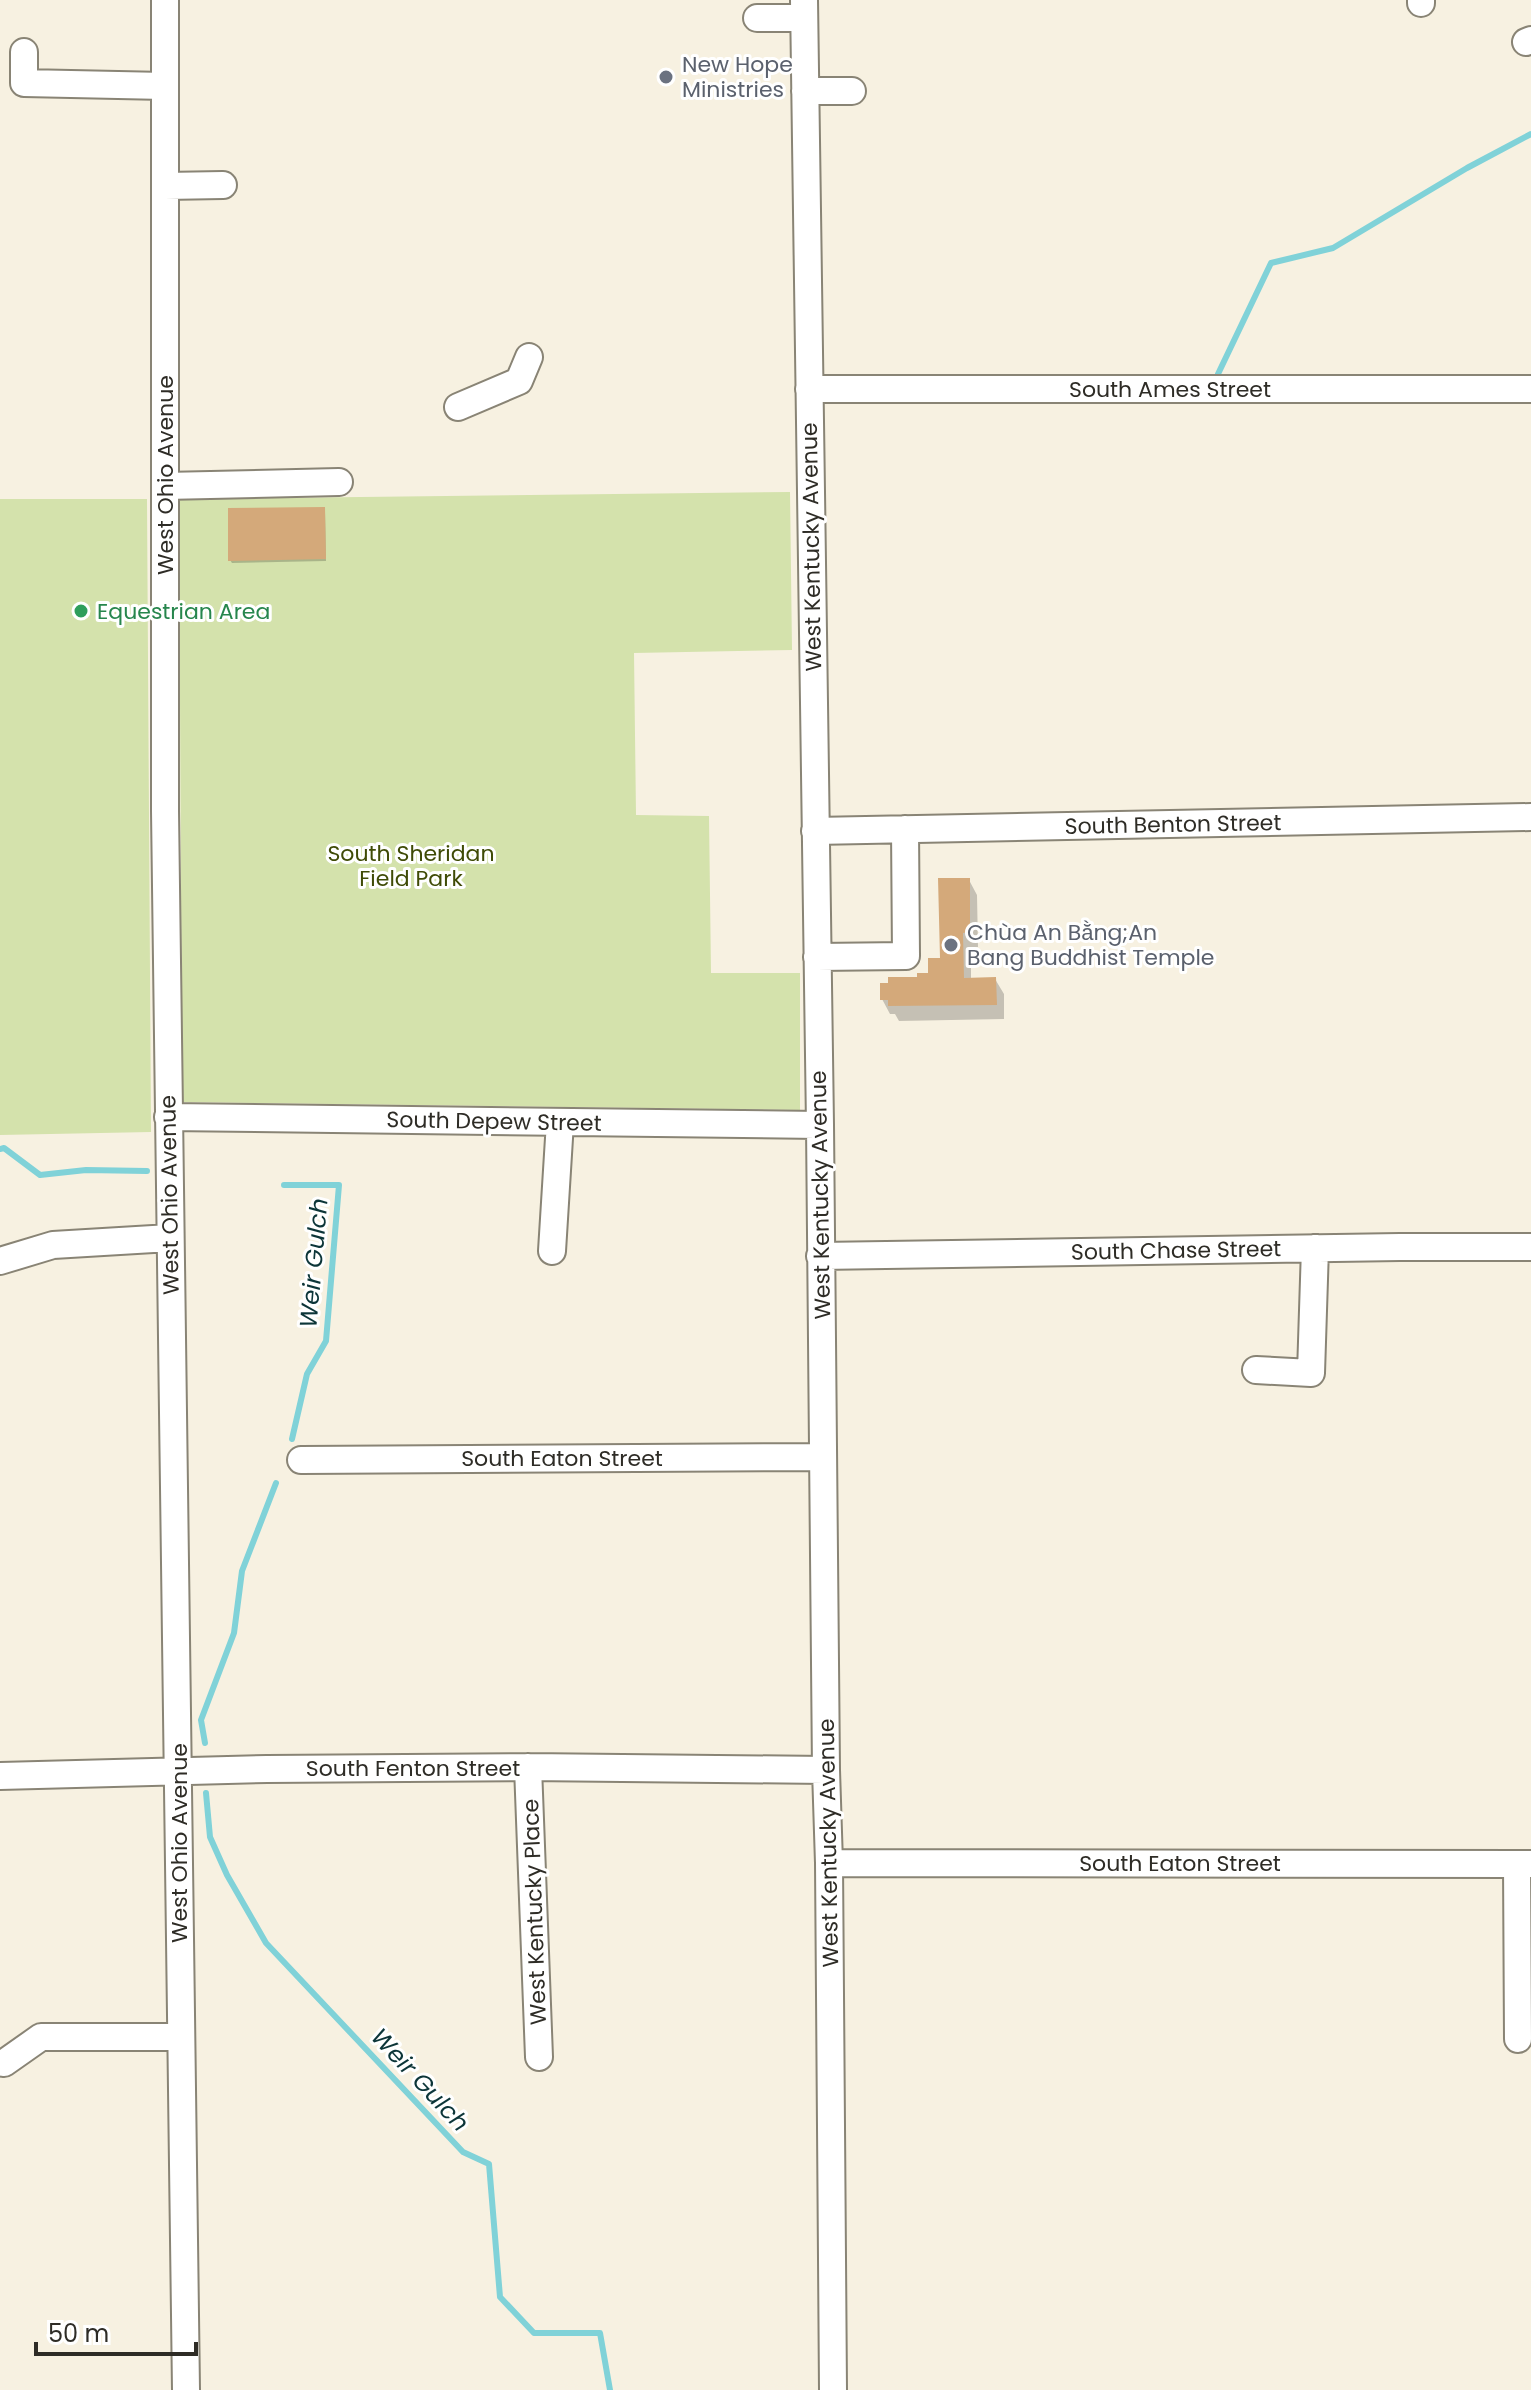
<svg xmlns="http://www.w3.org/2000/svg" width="1531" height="2390" viewBox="0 0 1531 2390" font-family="Poppins,sans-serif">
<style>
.green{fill:#d4e2ac}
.shadow{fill:#0003}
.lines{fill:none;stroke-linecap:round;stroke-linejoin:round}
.stream{stroke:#80d2d8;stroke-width:6}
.building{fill:#d4a97a}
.minor-casing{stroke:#898475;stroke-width:30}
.minor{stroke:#fff;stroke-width:26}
.worship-dot{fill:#6b7280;stroke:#fff;stroke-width:3}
.leisure-dot{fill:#2e9e5b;stroke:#fff;stroke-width:3}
.labels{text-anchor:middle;stroke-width:6;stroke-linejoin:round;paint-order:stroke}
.worship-label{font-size:22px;fill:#5b616d;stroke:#fff;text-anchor:start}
.street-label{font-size:22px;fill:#2e2c26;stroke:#fff}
.leisure-label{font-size:22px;fill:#27864d;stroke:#fff;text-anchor:start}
.park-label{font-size:22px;fill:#3f4b06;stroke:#fff}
.water-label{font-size:24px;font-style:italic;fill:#0c3538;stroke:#fff}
</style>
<rect width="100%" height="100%" fill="#f7f1e1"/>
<path class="green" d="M790,492L792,650L634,653L636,815L709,816L711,973H800V1110L182,1102L179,499Z
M0,499H147L151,1132L0,1135Z"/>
<path class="shadow" d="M325,512L326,561L232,563L230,560Z
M969,880L977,895L978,947H971V980L995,979L1004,994V1019L899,1021L895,1014H890L882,999L930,975L942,960Z"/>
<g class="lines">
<path class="stream" d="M1218,374L1271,263L1333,248L1467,168L1531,134
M0,1149L4,1148L40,1175L86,1170L147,1171
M284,1185H339L326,1341L307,1374L292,1439
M205,1743L201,1720L234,1633L242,1571L276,1483
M206,1793L210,1837L227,1875L266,1943L463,2152L489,2164L500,2297L534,2333H600L610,2390"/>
</g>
<path class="building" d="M325,507L326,559L228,561V508Z
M938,878H970V932L963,933L964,978L996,977L997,1005L888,1006V1000H880V983H888V977H917V973H928V958H940Z"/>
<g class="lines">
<g class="minor-casing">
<path id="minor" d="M165,0V811L186,2390
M804,0L820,1125L826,1770L829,1863L833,2390
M1421,0V3
M757,18H804
M1526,42L1531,40
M24,52V83L165,86
M805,91H852
M165,186L223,185
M809,389H1531
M458,407L519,381L529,357
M165,486L339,482
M815,831L1531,817
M817,957L906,956L905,829
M168,1117L820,1125
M552,1251L560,1122
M820,1256L1400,1247H1531
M0,1261L53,1245L170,1238
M1256,1370L1311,1373L1315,1248
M301,1460L823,1457
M528,1767L539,2057
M0,1776L267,1769L528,1767L826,1770
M829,1863L1531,1864
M1517,1864L1518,2039
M4,2063L41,2037H180"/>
</g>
<use href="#minor" class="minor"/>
</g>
<g class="worship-dot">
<circle cx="666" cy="77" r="8"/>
<circle cx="951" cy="945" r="8"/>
</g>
<circle class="leisure-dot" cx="81" cy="611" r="8"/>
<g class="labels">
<g class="worship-label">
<text x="682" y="72">New Hope<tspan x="682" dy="25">Ministries</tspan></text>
<text x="967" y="940">Chùa An Bằng;An<tspan x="967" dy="25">Bang Buddhist Temple</tspan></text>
</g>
<g class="street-label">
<text x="1170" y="397">South Ames Street</text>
<text transform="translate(165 475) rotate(-90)" y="8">West Ohio Avenue</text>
<text transform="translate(811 547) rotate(-91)" y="8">West Kentucky Avenue</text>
<text transform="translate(1173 824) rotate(-1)" y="8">South Benton Street</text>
<text transform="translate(494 1121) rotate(1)" y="8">South Depew Street</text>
<text transform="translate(169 1195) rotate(-91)" y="8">West Ohio Avenue</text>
<text transform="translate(820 1195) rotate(-91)" y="8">West Kentucky Avenue</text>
<text transform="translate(1176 1250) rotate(-1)" y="8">South Chase Street</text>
<text x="562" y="1466">South Eaton Street</text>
<text x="413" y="1776">South Fenton Street</text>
<text transform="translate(179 1843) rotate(-90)" y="8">West Ohio Avenue</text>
<text transform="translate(828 1843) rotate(-91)" y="8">West Kentucky Avenue</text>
<text x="1180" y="1871">South Eaton Street</text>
<text transform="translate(534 1912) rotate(-92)" y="8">West Kentucky Place</text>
</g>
<g class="leisure-label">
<text x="97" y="619">Equestrian Area</text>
</g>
<g class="park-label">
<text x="411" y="861">South Sheridan<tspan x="411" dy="25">Field Park</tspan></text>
</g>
<g class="water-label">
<text transform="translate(314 1263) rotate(-85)" y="8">Weir Gulch</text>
<text transform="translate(420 2080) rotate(47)" y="8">Weir Gulch</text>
</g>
</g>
<path d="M36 2342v12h160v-12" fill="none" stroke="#2e2c26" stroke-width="4"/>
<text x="48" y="2342" font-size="24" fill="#2e2c26" stroke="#ffffff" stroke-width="6" paint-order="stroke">50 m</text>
</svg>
